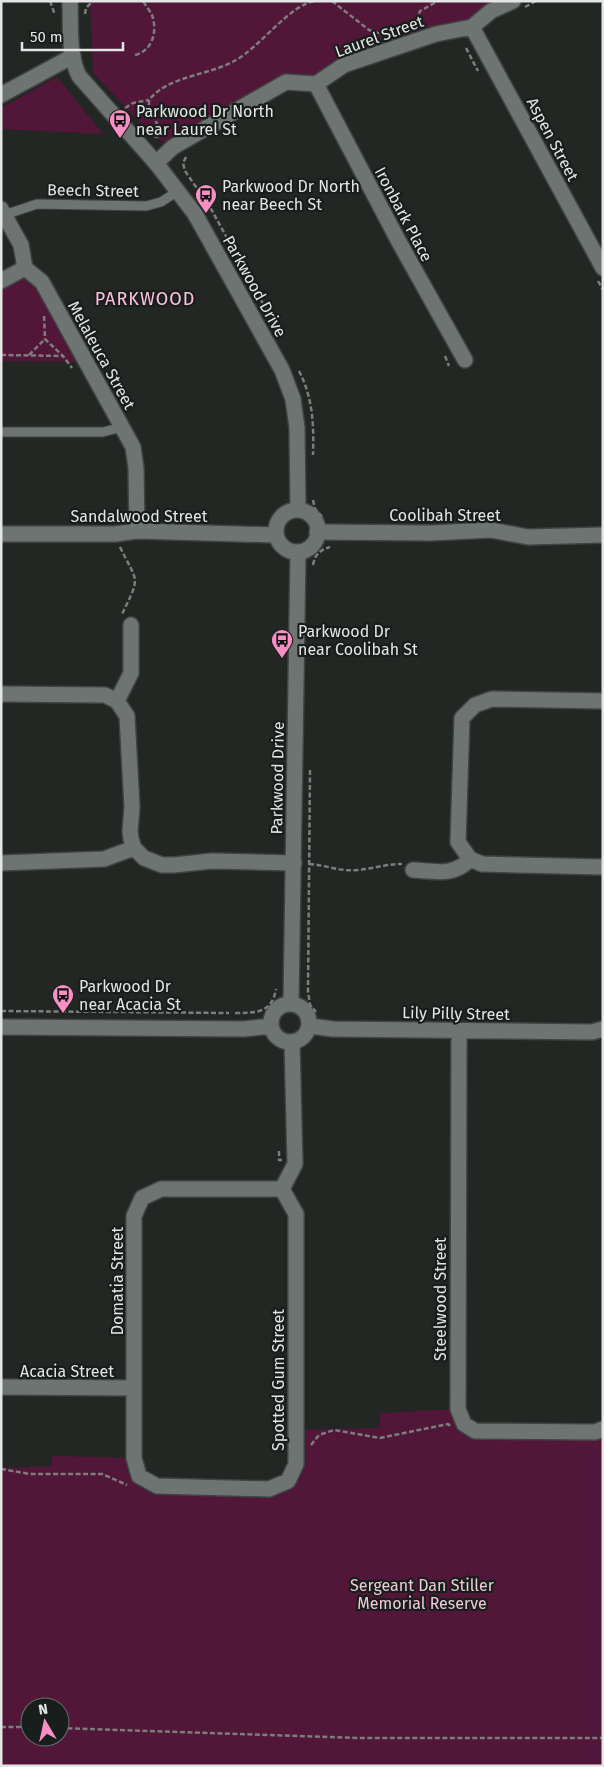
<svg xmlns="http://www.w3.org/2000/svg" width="604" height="1767" viewBox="0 0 604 1767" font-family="'Fira Sans',sans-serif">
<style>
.green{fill:#521639;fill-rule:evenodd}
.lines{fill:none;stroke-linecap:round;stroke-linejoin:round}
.lane-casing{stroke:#3f4341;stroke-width:11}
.street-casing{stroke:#3f4341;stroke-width:18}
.secondary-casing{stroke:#3f4341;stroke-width:18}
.path{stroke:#7a7e7c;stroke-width:2.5;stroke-dasharray:5 2.5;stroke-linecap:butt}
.lane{stroke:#6d7471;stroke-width:9}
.street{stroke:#6d7471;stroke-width:15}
.secondary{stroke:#6d7471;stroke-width:15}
.labels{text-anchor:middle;stroke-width:4.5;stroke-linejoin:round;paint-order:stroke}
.street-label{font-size:16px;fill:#e3e6e4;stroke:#181e1b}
.poi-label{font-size:16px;fill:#e3e6e4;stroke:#181e1b;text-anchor:start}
.park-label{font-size:16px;fill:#f2c8db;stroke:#181e1b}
.neighbourhood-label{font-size:18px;letter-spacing:1px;fill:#fec0dd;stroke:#181e1b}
</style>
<rect width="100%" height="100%" fill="#222724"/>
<path class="green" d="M90,1H513L316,84L285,82L173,147L152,135L93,73Z
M57,77L103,134L1,129V108Z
M25,268L86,362L1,361V281Z
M458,1409L464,1424L603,1429V1766H1V1468L52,1466V1456L134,1458L157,1486L288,1481L296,1430L380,1428V1413ZM30,1707H60V1737H30Z"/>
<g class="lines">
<g class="lane-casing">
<path id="lane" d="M4,215L37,204L146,206L161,202L178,191
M1,432H103L122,427"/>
</g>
<g class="street-casing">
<path id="street" d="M472,27L603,268
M316,84L399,242L465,360
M1,95L73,56
M156,163L173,147L286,82L316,84L344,65L436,34L472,27L491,11L513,1
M1,209L21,245L25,268L42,282L133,447L136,468L137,531
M1,281L25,268
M317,532L431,533L491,530L528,537L603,535
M1,534H115L137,531L276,535
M1,694L105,695L117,701L127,716L132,807L130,831L131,839L134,848L144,858L162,865H174L212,861L294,863
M117,701L131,673V625
M603,701L492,699L475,705L462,718L458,842L470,859L482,864L603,867
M1,863L104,859L134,848
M413,870C434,871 454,877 470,859
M310,1026L333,1029L592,1032L603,1029
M459,1031L458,1409L464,1424L475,1431L595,1432L603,1429
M282,1189H161L142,1198L134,1216V1458L139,1476L157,1486L269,1489L288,1481L296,1464V1214L282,1189L295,1164L292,1042
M1,1387L134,1388"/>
</g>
<g class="secondary-casing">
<path id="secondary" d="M70,1C71,25 68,54 79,76L156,163L195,214L282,370L293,399L297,428L298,510
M276 531a21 21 0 1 1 42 0a21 21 0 1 1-42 0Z
M291,1003L298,553
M271 1023a19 19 0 1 1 38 0a19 19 0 1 1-38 0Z
M1,1027L244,1029L271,1026"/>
</g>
<path class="path" d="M50,1L55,15
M332,1L369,30L384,35
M525,7L536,1
M85,14L86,8L93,1
M412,27L415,23L420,11L438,1
M466,48L478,71
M135,55C152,51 158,32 152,15C150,11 146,6 143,1
M125,108L133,103L149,100
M148,133L157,137L160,130L149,107V100C169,75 209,76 236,60C260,47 291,3 316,1
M186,157L183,163L185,171L210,207L267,311
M598,281L603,290
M44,316L45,339L63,356L72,368
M1,355L62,356
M29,355L45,339
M445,356L449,366
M299,371C313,398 314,425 313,455
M313,500L315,509L322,517
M120,547C138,584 141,575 122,614
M313,565C315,554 320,550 330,547
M310,770L308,991L310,1005L316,1012
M309,864C326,865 341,872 357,870C372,869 386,864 402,864
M1,1011L229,1013
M235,1013C256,1013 272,1013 276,989
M279,1151V1160H282
M311,1445L319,1435L334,1430L380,1438L448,1424L450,1426
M1,1469L30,1474H102L127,1485
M1,1727H30
M60,1728L359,1738H603"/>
<use href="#lane" class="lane"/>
<use href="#street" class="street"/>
<use href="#secondary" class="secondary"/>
</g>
<defs>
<g id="bus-pin" transform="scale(1.125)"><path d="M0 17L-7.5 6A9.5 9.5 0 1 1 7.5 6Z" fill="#fa8fc6" stroke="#181e1b"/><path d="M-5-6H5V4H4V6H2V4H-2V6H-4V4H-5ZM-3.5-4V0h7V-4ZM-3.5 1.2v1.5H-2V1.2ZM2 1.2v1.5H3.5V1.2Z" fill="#111"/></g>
</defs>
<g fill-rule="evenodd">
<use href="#bus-pin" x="120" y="120"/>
<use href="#bus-pin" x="206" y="195"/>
<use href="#bus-pin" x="282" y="640"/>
<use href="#bus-pin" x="63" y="995"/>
</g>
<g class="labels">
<g class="street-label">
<text transform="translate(379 36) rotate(-20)" y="6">Laurel Street</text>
<text transform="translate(553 139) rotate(62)" y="6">Aspen Street</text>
<text transform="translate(93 190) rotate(1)" y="6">Beech Street</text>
<text transform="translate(404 214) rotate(62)" y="6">Ironbark Place</text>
<text transform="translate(255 286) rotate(61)" y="6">Parkwood Drive</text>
<text transform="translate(102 355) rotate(61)" y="6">Melaleuca Street</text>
<text x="445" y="521">Coolibah Street</text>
<text x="139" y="522">Sandalwood Street</text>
<text transform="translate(277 778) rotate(-89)" y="6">Parkwood Drive</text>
<text transform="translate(456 1013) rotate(1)" y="6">Lily Pilly Street</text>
<text transform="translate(117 1281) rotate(-90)" y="6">Domatia Street</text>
<text transform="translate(440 1299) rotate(-90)" y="6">Steelwood Street</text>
<text x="67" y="1377">Acacia Street</text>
<text transform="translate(278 1380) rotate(-90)" y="6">Spotted Gum Street</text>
</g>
<g class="poi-label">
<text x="136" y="117">Parkwood Dr North<tspan x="136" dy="18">near Laurel St</tspan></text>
<text x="222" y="192">Parkwood Dr North<tspan x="222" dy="18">near Beech St</tspan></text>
<text x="298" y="637">Parkwood Dr<tspan x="298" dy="18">near Coolibah St</tspan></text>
<text x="79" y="992">Parkwood Dr<tspan x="79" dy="18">near Acacia St</tspan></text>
</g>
<g class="park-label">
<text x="422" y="1591">Sergeant Dan Stiller<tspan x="422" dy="18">Memorial Reserve</tspan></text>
</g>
<g class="neighbourhood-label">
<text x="145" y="305">PARKWOOD</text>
</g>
</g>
<rect width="604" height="1767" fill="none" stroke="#e3e6e4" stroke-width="5"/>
<g transform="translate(45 1722) rotate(351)"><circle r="24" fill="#181e1b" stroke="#696e6b"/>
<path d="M0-4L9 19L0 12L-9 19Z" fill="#fa8fc6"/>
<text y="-8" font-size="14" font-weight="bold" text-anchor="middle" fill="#e3e6e4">N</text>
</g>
<path d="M22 42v8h101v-8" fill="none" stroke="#e3e6e4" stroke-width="2.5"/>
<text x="30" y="42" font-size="15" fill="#e3e6e4" stroke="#181e1b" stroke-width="4" paint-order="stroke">50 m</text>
</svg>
